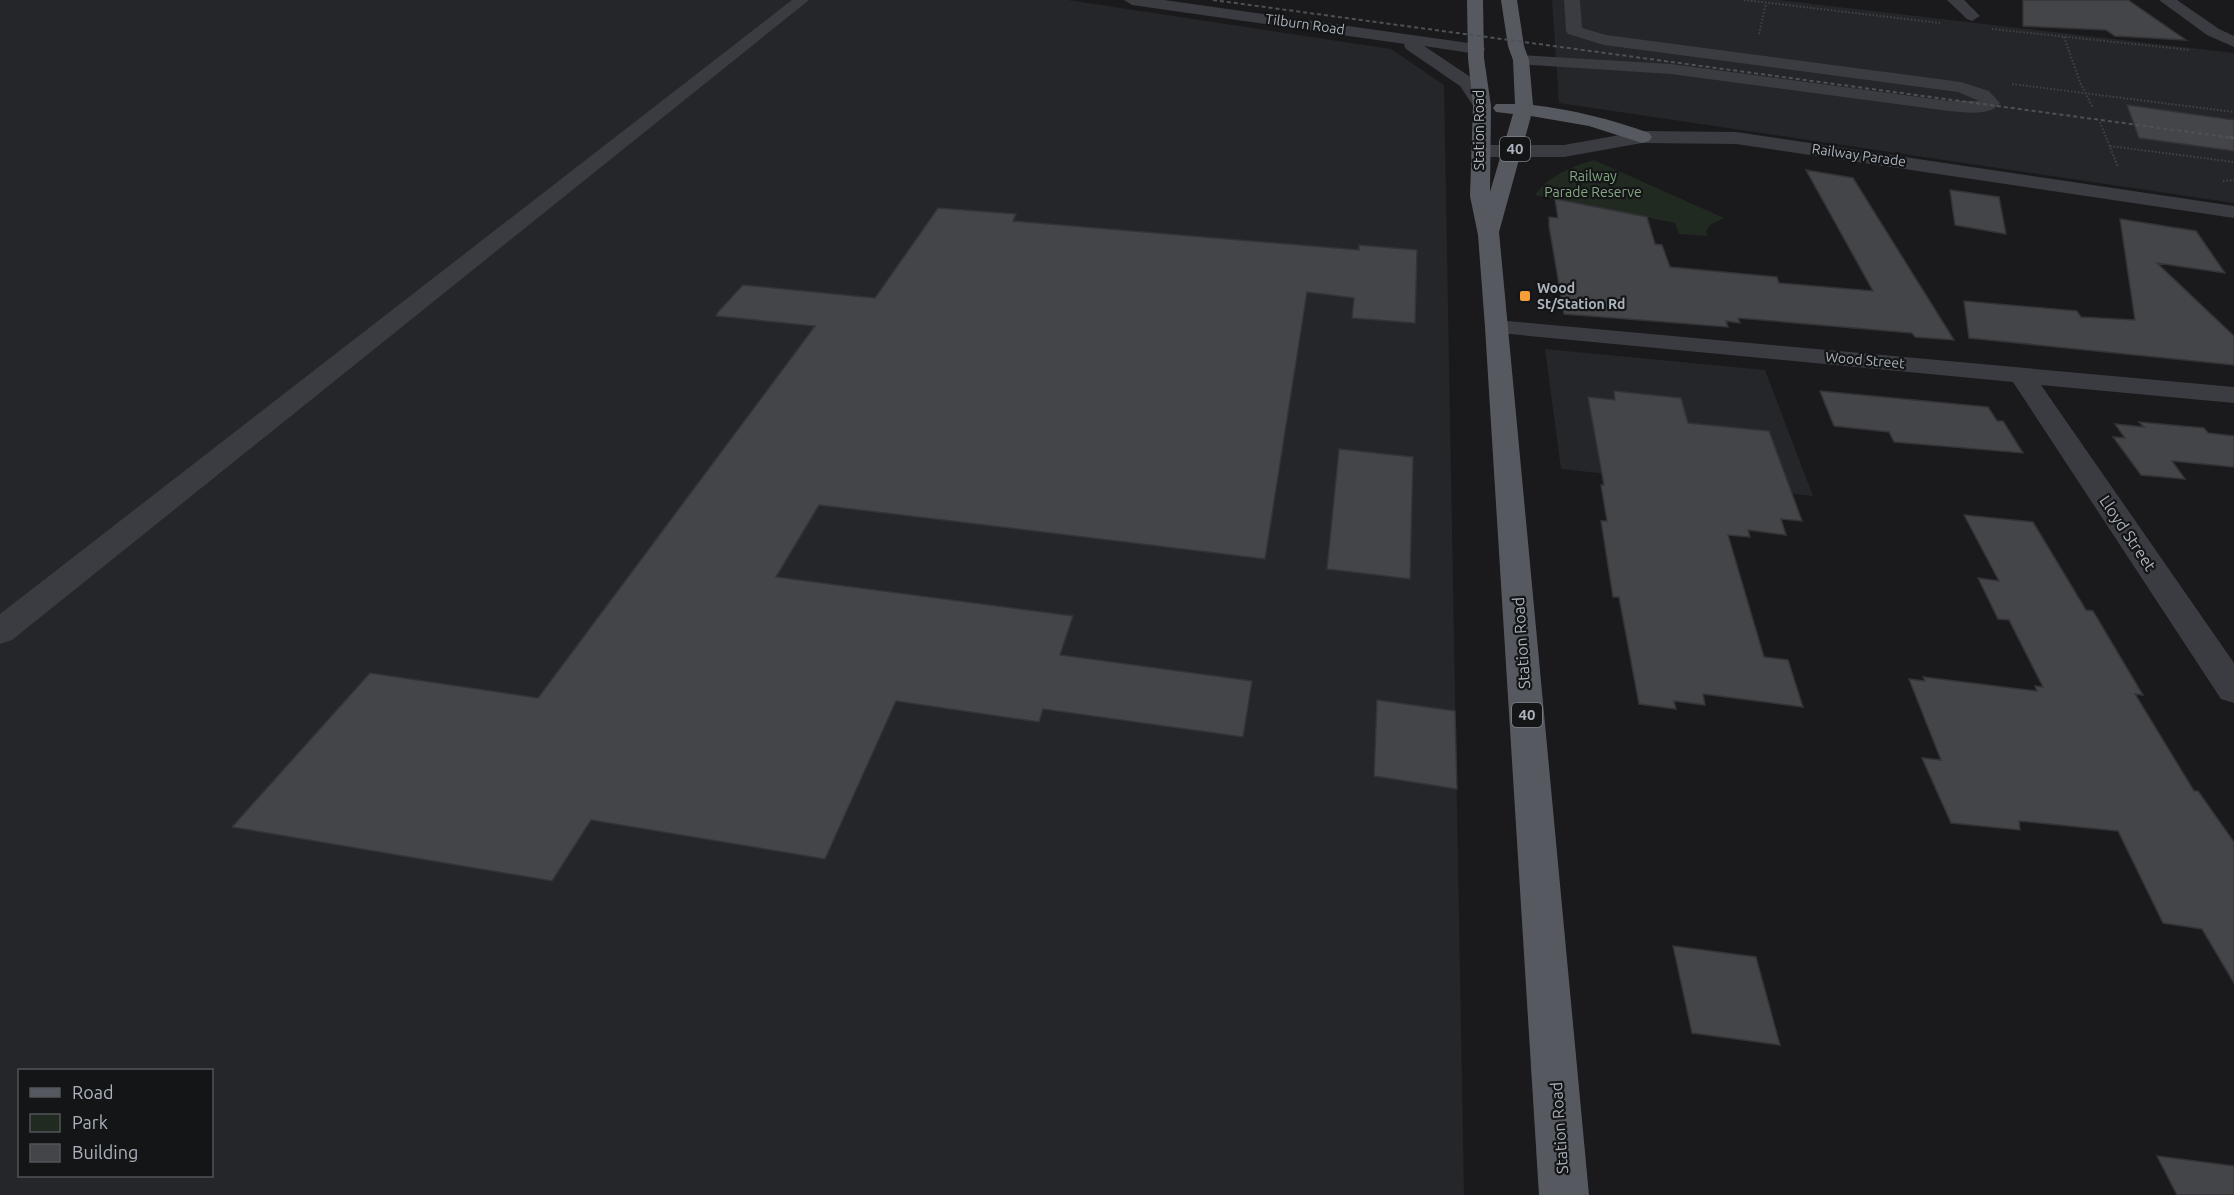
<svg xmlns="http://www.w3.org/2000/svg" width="2234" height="1195" viewBox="0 0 2234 1195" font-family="Ubuntu,sans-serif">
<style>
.built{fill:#252629;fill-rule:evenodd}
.green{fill:#212a21}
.building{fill:#444549;stroke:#343438;stroke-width:1.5}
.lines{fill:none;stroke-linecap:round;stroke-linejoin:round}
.path{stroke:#404448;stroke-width:2;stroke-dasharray:1.5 2;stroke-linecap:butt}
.minor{fill:#3a3c41;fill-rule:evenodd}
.major{fill:#565a60;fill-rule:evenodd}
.rail-far1{stroke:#4d5156;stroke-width:2;stroke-dasharray:4 3;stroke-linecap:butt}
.rail{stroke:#4d5156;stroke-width:3;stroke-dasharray:5 4;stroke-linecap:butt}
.poi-dot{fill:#f69d38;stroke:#141517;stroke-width:2}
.labels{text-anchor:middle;stroke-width:4.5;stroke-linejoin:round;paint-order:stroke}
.far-street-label{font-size:14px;fill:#acb3bc;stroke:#141517}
.far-park-label{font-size:14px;fill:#85a783;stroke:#141517}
.far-poi-label{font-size:14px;font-weight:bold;fill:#acb3bc;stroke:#141517;text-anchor:start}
.shield{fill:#141517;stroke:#7e848a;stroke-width:1.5}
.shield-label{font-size:15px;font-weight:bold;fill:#acb3bc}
.street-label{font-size:16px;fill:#acb3bc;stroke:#141517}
</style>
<rect width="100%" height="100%" fill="#1a1a1c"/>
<path class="built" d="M0,0H1068L1391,49L1444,85L1464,1195H0ZM20,1070H212V1176H20Z
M1552,0H1779L2234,53V203L1559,103Z
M1545,349L1765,370L1813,496L1561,469Z"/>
<path class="green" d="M1594,160L1724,218L1710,225L1706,232L1708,236L1679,234L1675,223L1535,195C1550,175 1571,167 1594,160Z"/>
<path class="building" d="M2023,0H2128L2186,40L2115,36L2106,30L2023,26Z
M2127,105L2234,120V151L2139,138Z
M1806,170L1853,178L1954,340L1915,337L1912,333L1738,318L1740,323L1726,321L1728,327L1564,314L1549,226V217L1558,218L1555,199L1647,217L1655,244L1662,245L1670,267L1777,277L1779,283L1873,291Z
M1950,190L1999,197L2006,234L1955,225Z
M938,208L1016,214L1013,221L1359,250V245L1417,250L1415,323L1352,318L1354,298L1307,292L1265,559L819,505L776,577L1073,616L1060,655L1252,681L1243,737L1043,709L1039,722L896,701L825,859L591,820L552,881L232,827L370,673L538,698L815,326L716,316L718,312L743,285L875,298Z
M2120,219L2196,231L2225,273L2157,263L2234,336V365L1969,338L1964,301L2077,311L2081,317L2135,320Z
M1614,391L1681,398L1688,423L1769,431L1802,521L1781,519L1786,535L1748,530L1750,537L1728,535L1764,657L1788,660L1803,707L1703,694L1705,705L1674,701L1676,709L1639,704L1619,597H1613L1601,521H1607L1601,485H1604L1588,397L1615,400Z
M1820,391L1988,407L1997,421H2003L2023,453L1894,442L1889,432L1834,426Z
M2139,422L2204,428L2208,433L2234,436V467L2172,461L2185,479L2141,475L2113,437L2125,438L2115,424L2144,427Z
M1339,449L1413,457L1410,579L1327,569Z
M1964,515L2033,522L2086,610L2093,611L2143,695L2135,694L2194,791H2198L2234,842V983L2202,929L2163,923L2118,831L2019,821L2020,830L1951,823L1922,758L1941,760L1909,679L1925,681L1923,677L2037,691L2035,686L2043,687L2009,620L1998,619L1978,578L1999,581Z
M1377,700L1455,711L1457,789L1374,776Z
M1673,946L1756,957L1780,1045L1692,1033Z
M2157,1156L2234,1166V1195H2177Z"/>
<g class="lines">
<path class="path" d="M1744,0L1940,23
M1992,29L2190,50
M1759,34L1766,3
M2064,37L2080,82L2093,108
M2012,84L2234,112
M2100,122L2118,167
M2110,146L2234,162
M2223,181L2234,180"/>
<path class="minor" d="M792,0H809L12,640L0,644V614Z
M1124,0H1164L1483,45L1485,49L1483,53L1477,54L1424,46L1472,78L1491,106L1488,110H1476L1460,86L1406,49L1404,46L1405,44L1132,5Z
M1564,0H1580L1582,28L1606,35L1961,82L1989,91L2000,103C1990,117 1964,112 1949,111L1671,74L1515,64L1513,60L1521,55L1671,64L1949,101H1979L1958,92L1604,45L1568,34L1566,31Z
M1947,0H1964L1980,16L1972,21L1967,19Z
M2159,0H2177L2219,29L2234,36V47L2207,35Z
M1642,131L1736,132L2234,206V218L1736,144L1642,143L1564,157H1481L1474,155L1471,151L1474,147L1481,145H1564Z
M1497,320L2234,387V403L2041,385L2234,663V703L2221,699L2013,382L1488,332L1485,327L1488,322Z"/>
<path class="major" d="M1467,0H1483L1484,58L1491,106L1490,192L1513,114L1496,112L1493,108L1496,104H1515L1513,60L1508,46L1501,0H1517L1524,46L1529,60L1533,105C1573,110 1611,119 1649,133L1652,137L1649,141L1642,143L1589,126L1531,116L1499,232L1589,1195H1539L1485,327L1478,235L1470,196L1473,106L1468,58Z"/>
<path class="rail-far1" d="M1213,0L2234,138"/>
<path class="rail" d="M2230,137L2234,138"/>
</g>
<rect class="poi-dot" x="1519" y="290" width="12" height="12" rx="3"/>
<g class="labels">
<g class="far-street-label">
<text transform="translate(1305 24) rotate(8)" y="5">Tilburn Road</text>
<text transform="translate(1479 130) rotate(-90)" y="5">Station Road</text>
<text transform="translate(1859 155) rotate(8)" y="5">Railway Parade</text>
<text transform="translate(1865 360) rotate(5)" y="5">Wood Street</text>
</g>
<g class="far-park-label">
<text x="1593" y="181">Railway<tspan x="1593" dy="16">Parade Reserve</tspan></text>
</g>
<g class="far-poi-label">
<text x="1537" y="293">Wood<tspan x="1537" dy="16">St/Station Rd</tspan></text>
</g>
<g class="shield">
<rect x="1500" y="137" width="30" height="24" rx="4.5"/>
<rect x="1512" y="703" width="30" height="24" rx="4.5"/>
</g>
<g class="shield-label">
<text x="1515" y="154">40</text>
<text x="1527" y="720">40</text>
</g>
<g class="street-label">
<text transform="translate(2128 533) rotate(56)" y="6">Lloyd Street</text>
<text transform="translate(1521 643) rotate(-94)" y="6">Station Road</text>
<text transform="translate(1559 1128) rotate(-94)" y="6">Station Road</text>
</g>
</g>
<rect x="18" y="1069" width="195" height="108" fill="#141517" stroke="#515459" stroke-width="1.5"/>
<rect x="30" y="1088" width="30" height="9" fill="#565a60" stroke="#515459" stroke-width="1.5"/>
<text x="72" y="1099" font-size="18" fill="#acb3bc">Road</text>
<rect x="30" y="1114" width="30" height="18" fill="#212a21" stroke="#515459" stroke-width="1.5"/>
<text x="72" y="1129" font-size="18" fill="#acb3bc">Park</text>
<rect x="30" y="1144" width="30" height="18" fill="#444549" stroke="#515459" stroke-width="1.5"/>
<text x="72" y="1159" font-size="18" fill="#acb3bc">Building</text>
</svg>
